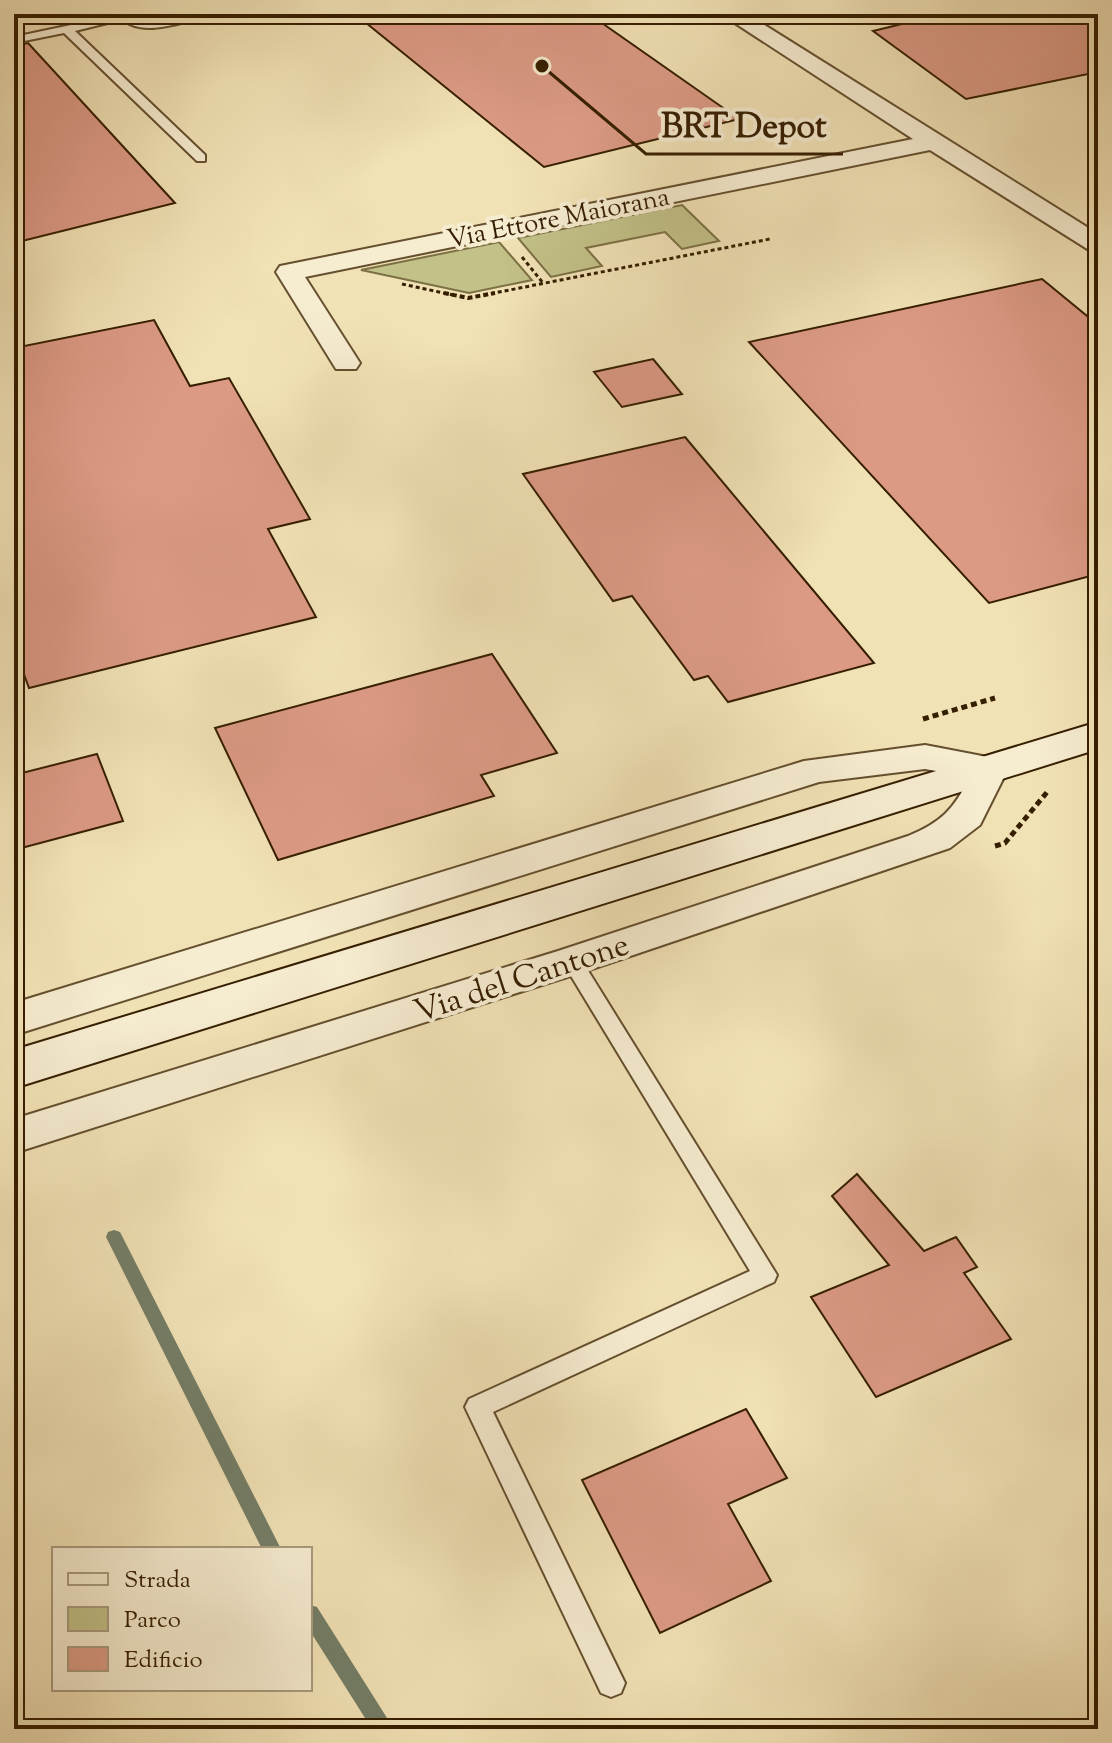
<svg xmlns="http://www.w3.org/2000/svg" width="1112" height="1743" viewBox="0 0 1112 1743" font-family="'Sorts Mill Goudy',serif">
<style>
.green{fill:#c2c188;stroke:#7c7044;stroke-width:2}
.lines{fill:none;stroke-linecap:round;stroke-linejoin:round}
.stream{fill:#737e67;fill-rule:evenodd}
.building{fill:#dc9a85;stroke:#361e00;stroke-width:2}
.lane-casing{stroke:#654f2e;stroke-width:4}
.street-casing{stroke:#654f2e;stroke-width:4}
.secondary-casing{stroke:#361e00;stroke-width:4}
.path-far2{stroke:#361e00;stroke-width:3;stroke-dasharray:4 3;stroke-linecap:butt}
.path-far1{stroke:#361e00;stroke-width:4;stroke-dasharray:5 3;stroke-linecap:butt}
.path{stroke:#361e00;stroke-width:5;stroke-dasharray:6 4;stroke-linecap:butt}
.lane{fill:#f6ecd0;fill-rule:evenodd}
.street{fill:#f6ecd0;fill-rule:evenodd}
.secondary{fill:#f6ecd0;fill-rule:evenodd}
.labels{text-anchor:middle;stroke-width:8;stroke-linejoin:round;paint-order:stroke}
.far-street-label{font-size:26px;fill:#361e00;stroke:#f6ecd0}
.street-label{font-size:32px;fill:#361e00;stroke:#f6ecd0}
.leader{fill:none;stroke:#361e00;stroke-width:3}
.callout-dot{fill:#361e00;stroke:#f6ecd0;stroke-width:3}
.callout-label{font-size:34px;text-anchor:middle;font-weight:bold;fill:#361e00;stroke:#f6ecd0;stroke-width:8;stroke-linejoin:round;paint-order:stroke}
</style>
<rect width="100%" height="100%" fill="#f1e2b6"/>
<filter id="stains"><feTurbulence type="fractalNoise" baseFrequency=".0025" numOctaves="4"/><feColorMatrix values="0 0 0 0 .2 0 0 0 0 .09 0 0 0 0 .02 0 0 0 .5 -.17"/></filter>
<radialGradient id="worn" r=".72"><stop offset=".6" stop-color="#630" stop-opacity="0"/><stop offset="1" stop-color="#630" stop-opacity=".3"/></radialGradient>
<path class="green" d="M682,205L719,241L682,249L665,232L586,248L602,266L551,277L518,238Z
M499,242L532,280L469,293L361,270Z"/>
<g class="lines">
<path class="stream" d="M114,1230L120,1232L281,1549H262L106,1237L108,1232Z
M310,1605L317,1607L394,1729H372L310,1631Z"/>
</g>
<path class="building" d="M355,14H589L739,119L544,167Z
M943,14H1098V72L966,99L873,31Z
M28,43L175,203L14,243V46Z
M1042,279L1098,325V574L989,603L749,342Z
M154,320L190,386L229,378L310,519L268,529L316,617L29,688L14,647V348Z
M653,359L682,394L622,407L594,372Z
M685,437L874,663L728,702L708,676L694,680L632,596L613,601L523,474Z
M492,654L557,753L481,775L494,796L278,860L215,728Z
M97,754L123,821L14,850V775Z
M857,1174L924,1251L956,1237L977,1267L964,1273L1011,1339L876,1397L811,1297L889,1265L832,1196Z
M746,1409L787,1478L728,1504L771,1581L660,1633L582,1480Z"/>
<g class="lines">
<g class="lane-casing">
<path id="lane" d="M123,14L136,16L75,31L205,155V161H197L64,33L14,43V37Z
M572,953L579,956L777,1275L774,1282L493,1412L625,1683L621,1693L611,1697L601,1693L465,1407L469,1399L750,1271L562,961L565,956Z"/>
</g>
<g class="street-casing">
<path id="street" d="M117,14H200L197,19C172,25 136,38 117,14Z
M721,14H747L1098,234V253L1089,250L930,150L305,277L360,363L356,369H336L276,272L280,266L913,139Z
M925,745L1003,760L1008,769L980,825L950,848L586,971L14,1153V1119L558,951L908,836C940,823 955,809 969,777L925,769L819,782L14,1035V1003L804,761Z"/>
</g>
<g class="secondary-casing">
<path id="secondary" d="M1098,722V749L14,1088V1050Z"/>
</g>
<path class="path-far2" d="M522,257L543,283
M402,284L453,295
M484,295L770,239"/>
<path class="path-far1" d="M444,293L468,298L495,293"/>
<path class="path" d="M923,719L995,698
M995,846L1005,843L1048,791"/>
<use href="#lane" class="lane"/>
<use href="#street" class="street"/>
<use href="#secondary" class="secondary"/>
</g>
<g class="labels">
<g class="far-street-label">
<text transform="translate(558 217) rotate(-11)" y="9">Via Ettore Maiorana</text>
</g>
<g class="street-label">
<text transform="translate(521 977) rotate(-18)" y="11">Via del Cantone</text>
</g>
</g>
<path class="leader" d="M542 66L646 154H843"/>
<circle class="callout-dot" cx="542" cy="66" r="8"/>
<g class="callout-label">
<text x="744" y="137">BRT Depot</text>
</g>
<rect width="1112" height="1743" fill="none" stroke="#f1e2b6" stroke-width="48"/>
<rect x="16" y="16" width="1080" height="1711" fill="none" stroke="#361e00" stroke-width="4"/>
<rect x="24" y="24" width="1064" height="1695" fill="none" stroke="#361e00" stroke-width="2"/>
<rect x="52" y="1547" width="260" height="144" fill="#f6ecd0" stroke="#a99a7d" stroke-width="2"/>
<rect x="68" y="1573" width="40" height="12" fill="#f6ecd0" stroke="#a99a7d" stroke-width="2"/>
<text x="124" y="1587" font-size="24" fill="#361e00">Strada</text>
<rect x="68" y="1607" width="40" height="24" fill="#c2c188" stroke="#a99a7d" stroke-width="2"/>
<text x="124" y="1627" font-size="24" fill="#361e00">Parco</text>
<rect x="68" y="1647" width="40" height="24" fill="#dc9a85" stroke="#a99a7d" stroke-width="2"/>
<text x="124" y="1667" font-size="24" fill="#361e00">Edificio</text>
<rect width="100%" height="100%" filter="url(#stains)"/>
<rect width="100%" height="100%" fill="url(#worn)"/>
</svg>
